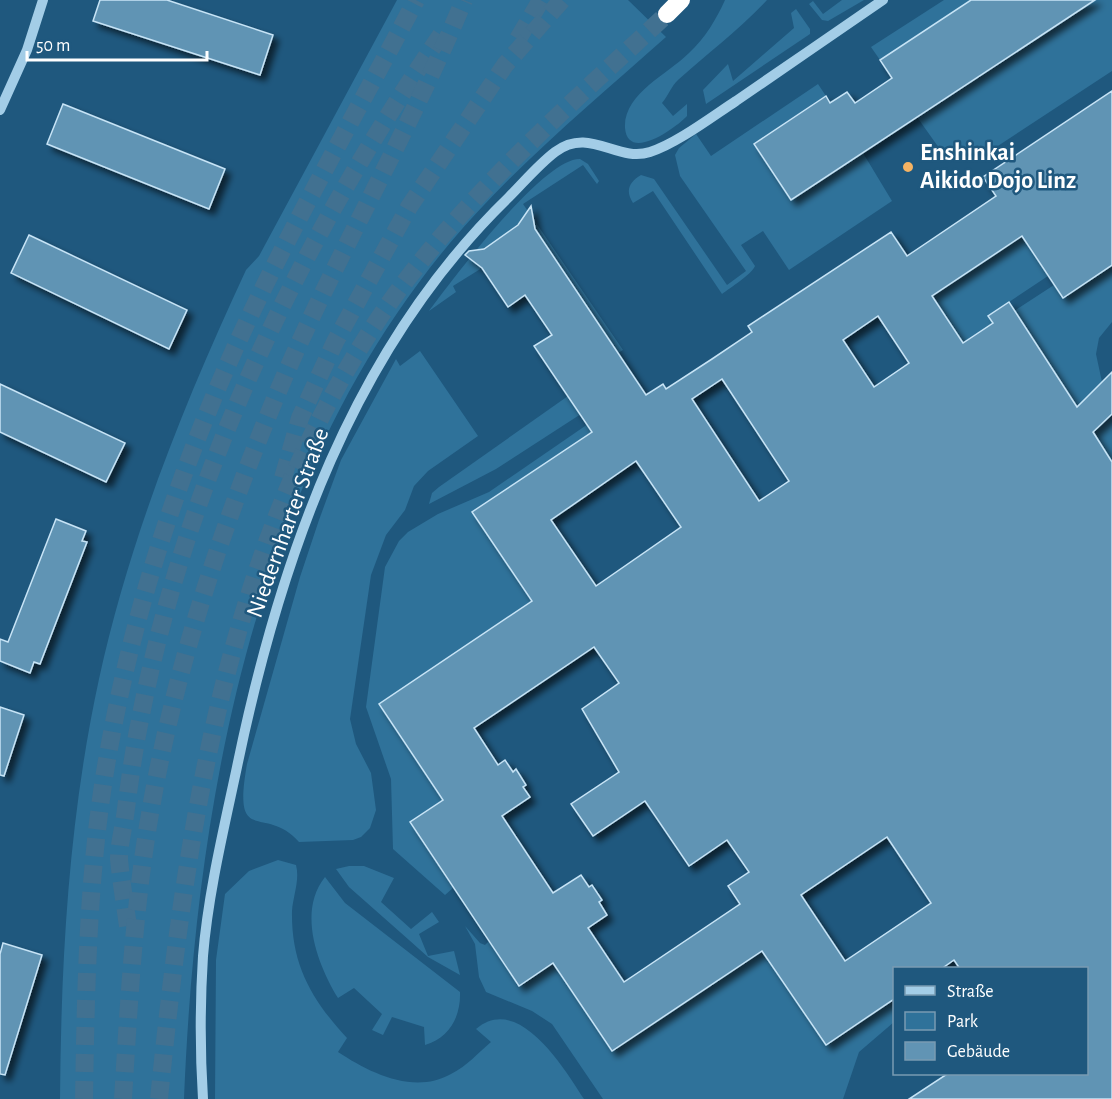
<svg xmlns="http://www.w3.org/2000/svg" width="1112" height="1099" viewBox="0 0 1112 1099" font-family="'Alegreya Sans',sans-serif">
<style>
.green{fill:#2f729a}
.building{fill:#6194b4;stroke:#c7e4f6;stroke-width:1.5;fill-rule:evenodd;filter:url(#shadow)}
.lines{fill:none;stroke-linecap:round;stroke-linejoin:round}
.highway-tunnel{stroke:#417191;stroke-width:18;stroke-dasharray:18 9;stroke-linecap:butt}
.minor{stroke:#a3cde7;stroke-width:10}
.highway{stroke:#fff;stroke-width:18}
.poi-dot{fill:#f5b363;stroke:#1f587e;stroke-width:2}
.labels{text-anchor:middle;dominant-baseline:central;stroke-width:5;stroke-linejoin:round;paint-order:stroke}
.poi-label{font-size:24px;font-weight:bold;fill:#fff;stroke:#1f587e;text-anchor:start}
.street-label{font-size:24px;fill:#fff;stroke:#1f587e}
</style>
<defs>
<filter id="shadow"><feDropShadow dx="5.5" dy="5.5" stdDeviation="3" flood-color="#0009"/></filter>
</defs>
<rect width="100%" height="100%" fill="#1f587e"/>
<g class="green">
<path d="M 397,0 L 628,0 L 666,37 C 592,103 514,167 450,243 C 254,477 196,802 184,1099 L 60,1099 C 61,958 69,817 99,679 C 130,537 185,401 246,270 L 259,256 Z"/>
<path d="M 725,0 L 767,0 C 738,31 709,52 678,80 C 672,85 668,96 662,103 L 673,116 L 687,104 L 687,116 C 677,127 628,163 625,128 C 623,94 668,74 689,53 C 705,38 716,20 725,0 Z"/>
<path d="M 842,0 L 864,0 L 828,21 L 822,20 L 809,4 L 813,1 L 823,14 Z"/>
<path d="M 944,0 L 971,0 L 880,60 L 871,47 Z"/>
<path d="M 1095,0 L 1112,0 L 1112,71 L 975,161 L 968,150 L 949,162 L 917,117 Z"/>
<path d="M 796,9 L 810,29 L 810,34 L 706,104 L 703,90 L 728,64 L 733,81 L 794,28 L 791,13 Z"/>
<path d="M 818,84 L 826,96 L 754,145 L 791,200 L 863,153 L 892,201 L 789,270 L 763,231 L 741,245 L 755,266 C 752,274 730,288 722,294 L 653,191 L 633,203 C 625,191 629,182 641,175 L 654,179 L 727,285 L 746,271 L 680,176 L 675,155 L 679,148 L 696,134 L 711,156 Z"/>
<path d="M 580,159 L 588,164 L 599,181 L 597,184 L 583,165 L 523,204 L 623,350 L 618,353 L 535,229 L 534,222 C 511,227 497,246 477,250 L 474,256 L 475,262 L 482,268 L 453,286 L 456,292 L 429,311 C 452,280 543,158 580,159 Z"/>
<path d="M 1022,236 L 1048,276 L 988,316 L 993,323 L 963,343 L 932,296 Z"/>
<path d="M 1112,265 L 1112,322 L 1099,338 L 1096,354 L 1102,382 L 1077,407 L 1014,311 L 1054,285 L 1064,298 Z"/>
<path d="M 420,351 L 478,436 L 428,471 L 414,486 L 405,510 L 386,535 L 371,575 L 350,719 L 356,744 L 371,773 L 376,810 L 370,828 L 361,837 L 353,840 L 299,842 C 265,803 232,849 247,764 L 300,577 L 319,520 L 341,460 L 396,359 L 400,366 Z"/>
<path d="M 568,396 L 581,414 L 496,469 L 429,504 L 432,493 L 439,487 Z"/>
<path d="M 1111,414 L 1112,415 L 1112,462 L 1093,432 Z"/>
<path d="M 615,417 L 472,512 L 532,601 L 379,704 L 443,800 L 410,823 L 453,888 L 445,895 L 393,849 L 391,779 L 366,707 L 385,567 L 399,541 L 408,532 L 438,514 L 489,492 L 588,424 Z"/>
<path d="M 278,860 L 296,865 C 300,880 293,896 292,911 C 291,965 312,1000 347,1038 L 338,1052 C 370,1073 414,1095 451,1074 C 467,1066 478,1053 491,1042 L 476,1029 C 519,992 565,1070 584,1099 L 215,1099 L 216,960 L 225,894 L 249,871 Z"/>
<path d="M 349,866 L 364,866 L 394,878 L 381,902 L 411,929 L 432,912 L 439,922 L 419,934 L 428,956 L 454,951 L 460,975 L 428,957 L 409,940 L 349,887 L 336,869 Z"/>
<path d="M 325,877 L 345,903 L 460,992 C 461,1017 449,1038 425,1045 L 424,1027 L 392,1017 L 383,1035 L 372,1030 L 382,1014 L 354,988 L 338,998 C 318,965 297,912 325,877 Z"/>
<path d="M 465,926 L 480,943 L 485,945 L 489,941 L 519,986 L 553,963 L 612,1051 L 762,951 L 826,1045 L 894,999 L 894,1022 L 859,1052 L 843,1099 L 603,1099 L 552,1024 L 532,1011 L 486,992 L 479,977 L 475,944 Z"/>
</g>
<g class="building">
<path d="M 100,0 L 167,0 L 273,35 L 260,75 L 93,21 Z"/>
<path d="M 971,0 L 1095,0 L 791,200 L 754,144 L 826,96 L 830,103 L 847,92 L 855,103 L 892,78 L 880,60 Z"/>
<path d="M 1112,91 L 1112,265 L 1063,298 L 1022,236 L 932,296 L 963,343 L 993,323 L 988,316 L 1009,302 L 1077,407 L 1112,372 L 1112,414 L 1093,432 L 1112,462 L 1112,1099 L 909,1099 L 947,1074 L 1086,1074 L 1086,969 L 960,969 L 954,960 L 941,969 L 894,969 L 894,999 L 826,1045 L 762,951 L 612,1051 L 553,963 L 519,986 L 410,822 L 443,800 L 379,704 L 532,601 L 472,512 L 592,432 L 534,346 L 552,335 L 525,295 L 508,307 L 482,268 L 465,255 L 469,251 L 484,249 L 518,225 L 531,206 L 535,229 L 646,395 L 663,384 L 666,389 L 712,359 L 752,332 L 748,326 L 891,232 L 907,256 L 996,196 L 983,177 ZM 878,316 L 909,363 L 874,387 L 843,340 ZM 722,379 L 789,481 L 759,501 L 692,399 ZM 636,461 L 681,527 L 596,586 L 551,520 ZM 594,647 L 619,683 L 582,709 L 619,772 L 571,804 L 593,836 L 645,801 L 689,866 L 727,840 L 749,872 L 728,886 L 740,904 L 624,982 L 588,928 L 607,915 L 599,902 L 602,900 L 592,885 L 589,887 L 581,875 L 553,893 L 502,816 L 530,797 L 523,787 L 526,785 L 516,769 L 513,772 L 505,760 L 498,765 L 474,728 ZM 887,837 L 931,903 L 845,961 L 801,895 Z"/>
<path d="M 63,104 L 225,169 L 209,209 L 47,144 Z"/>
<path d="M 29,235 L 187,310 L 169,349 L 11,273 Z"/>
<path d="M 0,384 L 125,443 L 106,482 L 0,432 Z"/>
<path d="M 56,519 L 86,531 L 82,541 L 87,542 L 40,664 L 34,662 L 30,673 L 0,661 L 0,639 L 8,642 Z"/>
<path d="M 0,707 L 24,715 L 4,776 L 0,775 Z"/>
<path d="M 3,943 L 42,955 L 5,1075 L 0,1074 L 0,954 Z"/>
</g>
<g class="lines">
<g class="highway-tunnel">
<path d="M 518,39 L 541,0"/>
<path d="M 283,478 L 300,418 L 335,342 L 409,207 L 505,65 L 562,0"/>
<path d="M 128,926 C 125,904 121,881 119,859 C 119,845 123,830 125,816 C 129,786 133,755 139,725 C 186,476 299,243 441,35"/>
<path d="M 84,1099 C 86,978 88,857 111,738 C 136,603 179,473 235,348 C 289,229 355,116 416,0"/>
<path d="M 123,1099 C 129,1002 134,904 151,808 C 175,669 220,532 274,401 C 331,264 407,137 464,0"/>
<path d="M 159,1099 C 187,821 229,523 398,291 C 475,187 573,102 667,14"/>
</g>
<g class="minor">
<path d="M 0,110 L 27,50 L 43,0"/>
<path d="M 203,1099 C 200,1052 200,1003 203,956 C 208,894 224,828 237,767 C 280,559 353,348 509,197 C 524,182 538,165 555,152 C 590,126 617,163 650,152 C 676,144 713,116 736,101 C 785,67 834,34 883,0"/>
</g>
<path class="highway" d="M 667,14 L 681,0"/>
</g>
<circle class="poi-dot" cx="908" cy="167" r="6"/>
<g class="labels">
<g class="poi-label">
<text x="920" y="153">Enshinkai<tspan x="920" dy="28">Aikido Dojo Linz</tspan></text>
</g>
<g class="street-label">
<text transform="translate(288 523) rotate(-70)">Niedernharter Straße</text>
</g>
</g>
<rect x="893" y="967" width="195" height="108" fill="#1f587e" stroke="#799bb2" stroke-width="1.5"/>
<rect x="905" y="986" width="30" height="9" fill="#a3cde7" stroke="#799bb2" stroke-width="1.5"/>
<text x="947" y="997" font-size="18" fill="#ffffff">Straße</text>
<rect x="905" y="1012" width="30" height="18" fill="#2f729a" stroke="#799bb2" stroke-width="1.5"/>
<text x="947" y="1027" font-size="18" fill="#ffffff">Park</text>
<rect x="905" y="1042" width="30" height="18" fill="#6194b4" stroke="#799bb2" stroke-width="1.5"/>
<text x="947" y="1057" font-size="18" fill="#ffffff">Gebäude</text>
<path d="M27 51v9h180v-9" fill="none" stroke="#ffffff" stroke-width="3"/>
<text x="36" y="51" font-size="18" fill="#ffffff" stroke="#1f587e" stroke-width="4.5" paint-order="stroke">50 m</text>
</svg>
